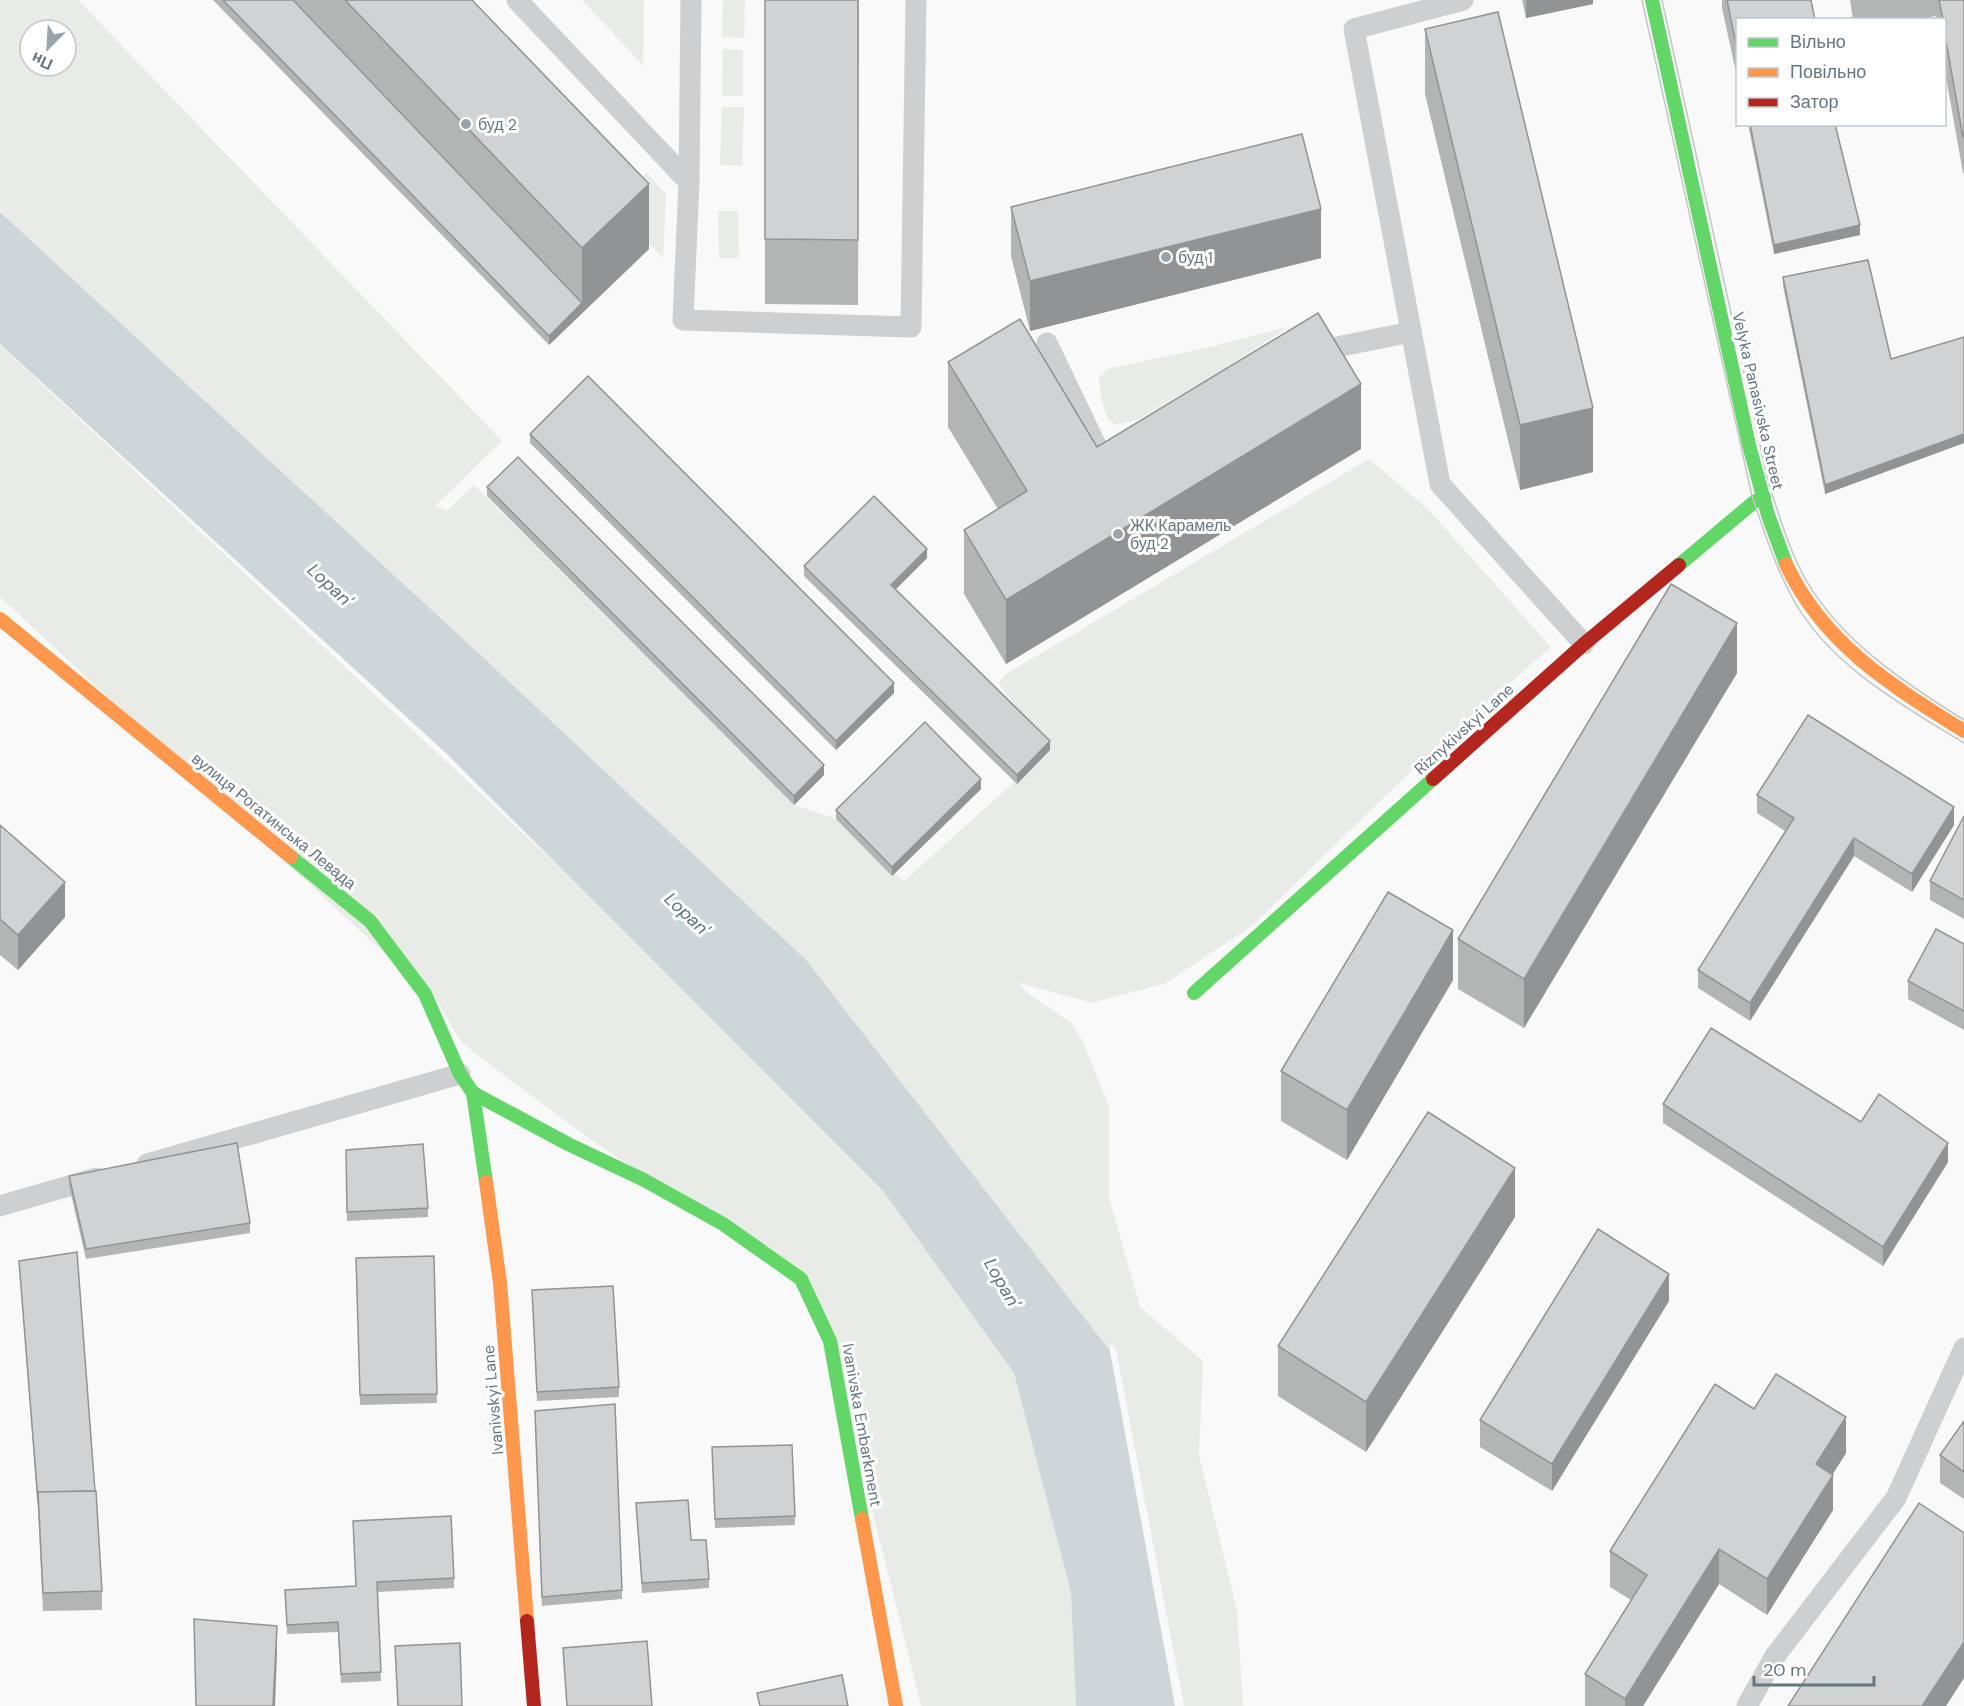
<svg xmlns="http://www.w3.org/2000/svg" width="1964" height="1706" viewBox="0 0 1964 1706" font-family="'DM Sans',sans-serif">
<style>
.green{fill:#e8ebe6;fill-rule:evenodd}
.water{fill:#ced6d9}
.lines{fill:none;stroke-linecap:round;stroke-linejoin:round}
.lane{stroke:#cecfd0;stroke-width:21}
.fast{stroke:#63d668;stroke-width:14}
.slow{stroke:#ff974d;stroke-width:14}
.jam{stroke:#b3261e;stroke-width:14}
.tram{stroke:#c3c5c6;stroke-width:1.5}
.wall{fill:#b3b5b5}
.shaded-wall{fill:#929394}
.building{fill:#d0d2d3;stroke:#929394;stroke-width:1.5}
.poi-dot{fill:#99a4ac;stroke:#fff;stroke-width:2}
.labels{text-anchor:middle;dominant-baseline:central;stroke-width:6;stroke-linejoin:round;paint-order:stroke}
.poi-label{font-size:16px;fill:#657683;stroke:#fff;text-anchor:start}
.street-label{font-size:16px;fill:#657683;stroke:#fff}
.water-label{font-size:18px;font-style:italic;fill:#60757c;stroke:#fff}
</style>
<rect width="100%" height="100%" fill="#f9f9f9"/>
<g class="green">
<path d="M 0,0 L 78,0 L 502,441 L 436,505 L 447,511 L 474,485 L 794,805 L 836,819 L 904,881 L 1050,750 L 998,683 L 1008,673 L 1369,459 L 1428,509 L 1551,647 L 1416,766 L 1253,925 L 1166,983 L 1092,1003 L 1019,983 L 1026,992 L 1071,1023 L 1081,1038 L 1109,1106 L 1109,1198 L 1140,1307 L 1203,1361 L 1199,1455 L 1237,1611 L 1243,1706 L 1184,1706 L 1116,1349 L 1111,1342 L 1110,1351 L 267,458 L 0,212 ZM 30,30 L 66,30 L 66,66 L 30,66 Z"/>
<path d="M 582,0 L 644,0 L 643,65 Z"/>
<path d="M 723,0 L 745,0 L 744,38 L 722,37 Z"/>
<path d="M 723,49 L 743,50 L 743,96 L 722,96 Z"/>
<path d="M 722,107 L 744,107 L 742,166 L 720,165 Z"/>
<path d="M 647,173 L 666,194 L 663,258 L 613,204 Z"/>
<path d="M 718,211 L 738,211 L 739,258 L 719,258 Z"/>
<path d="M 1290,326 L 1219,372 L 1139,419 L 1116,425 L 1108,420 L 1101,398 L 1099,378 L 1107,369 L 1211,347 Z"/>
<path d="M 0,345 L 555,863 L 884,1192 L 1014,1373 L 1071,1593 L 1076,1706 L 921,1706 L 830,1341 L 801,1279 L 590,1139 L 513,1082 L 461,1042 L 439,1004 L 0,597 Z"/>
</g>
<path class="water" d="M 0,212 L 488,662 L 806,960 L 1110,1351 L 1175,1706 L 1076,1706 L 1071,1593 L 1014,1373 L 884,1192 L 448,755 L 0,344 Z"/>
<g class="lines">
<g class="lane">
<path d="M 517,0 L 689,182"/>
<path d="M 691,0 L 689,182 L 683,320 L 911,327 L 916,0"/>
<path d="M 1463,0 L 1354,29 L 1440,484 L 1584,644"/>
<path d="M 1047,343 L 1102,458"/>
<path d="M 1312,352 L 1411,332"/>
<path d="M 147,1164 L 460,1074"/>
<path d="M 0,1206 L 96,1178"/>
<path d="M 1747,1706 L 1775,1656 L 1896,1498 L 1964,1348"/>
</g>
<g class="fast">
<path d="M 1652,0 L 1749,445 L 1768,515 L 1786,564"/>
<path d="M 1679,565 L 1754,502 L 1764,497"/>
<path d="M 291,857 L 370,921 L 425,994 L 460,1074 L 473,1093 L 486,1182"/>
<path d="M 1194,993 L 1433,779"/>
<path d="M 473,1093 L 568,1144 L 644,1180 L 723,1224 L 801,1279 L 830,1341 L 862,1519"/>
</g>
<g class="slow">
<path d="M 1786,564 C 1823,644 1892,686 1964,731"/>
<path d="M 0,619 L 291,857"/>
<path d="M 486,1182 L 500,1283 L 527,1621"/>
<path d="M 862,1519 L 896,1706"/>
</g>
<g class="jam">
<path d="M 1433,779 L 1584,644 L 1679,565"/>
<path d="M 527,1621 L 534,1706"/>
</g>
<g class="tram">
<path d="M 1642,0 L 1752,496 C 1764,531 1775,566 1793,599 C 1829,665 1902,705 1964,743"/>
<path d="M 1662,0 L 1768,481 C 1779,515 1789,550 1806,580 C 1842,642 1905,683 1964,720"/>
</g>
</g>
<g class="wall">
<path d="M 213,0 L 472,0 L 649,249 L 549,345 Z"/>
<path d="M 765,0 L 859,0 L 858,305 L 765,304 Z"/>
<path d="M 1522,0 L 1593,0 L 1593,4 L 1526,18 Z"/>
<path d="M 1722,0 L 1811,0 L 1737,20 L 1737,77 L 1722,8 Z"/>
<path d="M 1850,0 L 1964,0 L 1964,173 L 1963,173 L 1944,66 L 1944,20 L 1937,20 L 1936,16 L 1914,20 L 1853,20 Z"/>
<path d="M 1425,29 L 1593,472 L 1520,490 L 1425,94 Z"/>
<path d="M 1748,124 L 1835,124 L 1860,235 L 1774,254 Z"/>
<path d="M 1011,207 L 1321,258 L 1030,331 L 1011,256 Z"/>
<path d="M 1783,277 L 1891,359 L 1964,337 L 1964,443 L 1825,494 L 1783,286 Z"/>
<path d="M 948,362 L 1097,447 L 1361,449 L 1006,664 L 964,594 L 964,530 L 998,509 L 948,427 Z"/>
<path d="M 530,434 L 894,693 L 836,750 L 530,443 Z"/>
<path d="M 487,487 L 824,775 L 794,805 L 487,496 Z"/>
<path d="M 927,558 L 896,589 L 1050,750 L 1017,784 L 804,576 L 804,566 Z"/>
<path d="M 1737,673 L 1524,1028 L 1458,989 L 1458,939 Z"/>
<path d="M 981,789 L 892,876 L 836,819 L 836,810 Z"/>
<path d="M 1757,795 L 1954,825 L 1912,892 L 1854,856 L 1750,1021 L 1698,988 L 1698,970 L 1785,831 L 1757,813 Z"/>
<path d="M 1964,816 L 1964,919 L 1930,900 L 1930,881 Z"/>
<path d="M 0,825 L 65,917 L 18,970 L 0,955 Z"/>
<path d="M 1964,944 L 1964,1030 L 1908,999 L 1908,981 Z"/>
<path d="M 1453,980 L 1347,1160 L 1281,1121 L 1281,1071 Z"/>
<path d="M 1663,1104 L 1861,1122 L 1948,1162 L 1883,1266 L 1663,1123 Z"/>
<path d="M 346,1150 L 428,1208 L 428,1217 L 347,1221 Z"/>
<path d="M 69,1176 L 250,1223 L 250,1233 L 86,1259 L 69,1186 Z"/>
<path d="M 1515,1217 L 1366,1452 L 1278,1396 L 1278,1346 Z"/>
<path d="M 434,1256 L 437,1403 L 360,1405 L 356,1258 Z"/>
<path d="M 19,1261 L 102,1591 L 102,1610 L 43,1611 L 38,1511 Z"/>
<path d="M 532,1290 L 619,1387 L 619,1397 L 537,1401 Z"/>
<path d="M 1669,1301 L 1552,1491 L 1480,1447 L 1480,1420 Z"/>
<path d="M 1754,1409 L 1846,1453 L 1833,1474 L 1833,1510 L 1767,1615 L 1719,1584 L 1643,1706 L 1585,1706 L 1585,1674 L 1631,1600 L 1610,1587 L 1610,1551 Z"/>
<path d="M 535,1420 L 622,1590 L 622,1599 L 542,1606 Z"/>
<path d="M 1964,1421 L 1964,1499 L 1940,1483 L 1940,1455 Z"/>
<path d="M 712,1457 L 795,1516 L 795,1525 L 715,1528 Z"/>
<path d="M 636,1503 L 691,1540 L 709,1579 L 709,1588 L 642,1593 Z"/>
<path d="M 353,1521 L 454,1578 L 454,1588 L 377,1592 L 381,1681 L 341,1683 L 338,1632 L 287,1634 L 285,1590 L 356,1586 Z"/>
</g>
<g class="shaded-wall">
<path d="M 1526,0 L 1593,0 L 1593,4 L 1526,18 Z"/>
<path d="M 649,184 L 649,249 L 549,345 L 549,336 L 582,303 L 582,248 Z"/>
<path d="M 1321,209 L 1321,258 L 1030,331 L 1030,281 Z"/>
<path d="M 1860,225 L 1860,235 L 1774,254 L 1774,245 Z"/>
<path d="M 1361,384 L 1361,449 L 1006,664 L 1006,600 Z"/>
<path d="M 1593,408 L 1593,472 L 1520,490 L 1520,425 Z"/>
<path d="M 1964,434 L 1964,443 L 1825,494 L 1825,485 Z"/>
<path d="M 927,549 L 927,558 L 891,594 L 891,585 Z"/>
<path d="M 1737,623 L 1737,673 L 1524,1028 L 1524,979 Z"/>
<path d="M 894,683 L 894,693 L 836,750 L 836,741 Z"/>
<path d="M 1050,741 L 1050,750 L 1017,784 L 1017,775 Z"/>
<path d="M 824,765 L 824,775 L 794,805 L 794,796 Z"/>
<path d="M 981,779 L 981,789 L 892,876 L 892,867 Z"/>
<path d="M 1954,807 L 1954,825 L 1912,892 L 1912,874 Z"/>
<path d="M 1854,838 L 1854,856 L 1750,1021 L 1750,1003 Z"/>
<path d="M 65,882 L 65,917 L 18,970 L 18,935 Z"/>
<path d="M 1453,930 L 1453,980 L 1347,1160 L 1347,1110 Z"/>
<path d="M 1948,1143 L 1948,1162 L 1883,1266 L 1883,1247 Z"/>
<path d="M 1515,1168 L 1515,1217 L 1366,1452 L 1366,1402 Z"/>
<path d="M 1669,1274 L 1669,1301 L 1552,1491 L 1552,1464 Z"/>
<path d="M 1846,1417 L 1846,1453 L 1816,1500 L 1816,1464 Z"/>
<path d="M 1833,1475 L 1833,1510 L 1767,1615 L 1767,1579 Z"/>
<path d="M 1719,1549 L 1719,1584 L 1643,1706 L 1625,1706 L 1625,1699 Z"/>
<path d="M 277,1626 L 277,1653 L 275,1706 L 273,1706 Z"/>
<path d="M 1964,1642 L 1964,1678 L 1946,1706 L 1922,1706 Z"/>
</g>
<g class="building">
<path d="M 223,0 L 293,0 L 582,303 L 549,336 Z"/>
<path d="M 345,0 L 472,0 L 649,184 L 582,248 Z"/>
<path d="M 765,0 L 858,0 L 858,240 L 765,239 Z"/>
<path d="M 1727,0 L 1811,0 L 1815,20 L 1737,20 L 1737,49 Z"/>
<path d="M 1939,0 L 1964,0 L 1964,137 L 1963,137 L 1944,30 L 1944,20 L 1943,20 Z"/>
<path d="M 1498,12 L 1593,408 L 1520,425 L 1425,29 Z"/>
<path d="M 1750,124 L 1835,124 L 1860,225 L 1774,245 Z"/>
<path d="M 1302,134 L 1321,209 L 1030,281 L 1011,207 Z"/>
<path d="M 1868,260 L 1891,359 L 1964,337 L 1964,434 L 1825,485 L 1783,277 Z"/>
<path d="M 1318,313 L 1361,384 L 1006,600 L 964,530 L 1027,491 L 948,362 L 1020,319 L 1097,447 Z"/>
<path d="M 588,376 L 894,683 L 836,741 L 530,434 Z"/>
<path d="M 518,457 L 824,765 L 794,796 L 487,487 Z"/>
<path d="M 874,496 L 927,549 L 891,585 L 1050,741 L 1017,775 L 804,566 Z"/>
<path d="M 1671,584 L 1737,623 L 1524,979 L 1458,939 Z"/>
<path d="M 1808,715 L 1954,807 L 1912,874 L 1854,838 L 1750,1003 L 1698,970 L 1794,818 L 1757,795 Z"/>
<path d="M 925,722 L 981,779 L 892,867 L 836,810 Z"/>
<path d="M 1964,816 L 1964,900 L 1930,881 Z"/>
<path d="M 0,825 L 65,882 L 18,935 L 0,919 Z"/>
<path d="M 1388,892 L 1453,930 L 1347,1110 L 1281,1071 Z"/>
<path d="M 1936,929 L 1964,944 L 1964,1011 L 1908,981 Z"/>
<path d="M 1711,1028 L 1861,1122 L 1879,1094 L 1948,1143 L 1883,1247 L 1663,1104 Z"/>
<path d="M 1428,1112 L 1515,1168 L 1366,1402 L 1278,1346 Z"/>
<path d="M 237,1143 L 250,1223 L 86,1249 L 69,1176 Z"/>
<path d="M 423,1144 L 428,1208 L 347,1212 L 346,1150 Z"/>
<path d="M 1598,1229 L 1669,1274 L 1552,1464 L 1480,1420 Z"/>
<path d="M 77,1252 L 95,1491 L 38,1492 L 38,1501 L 19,1261 Z"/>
<path d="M 434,1256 L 437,1394 L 360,1395 L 356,1258 Z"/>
<path d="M 613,1286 L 619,1387 L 537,1392 L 532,1290 Z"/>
<path d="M 1776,1374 L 1846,1417 L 1816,1464 L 1833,1475 L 1767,1579 L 1719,1549 L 1625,1699 L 1585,1674 L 1647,1575 L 1610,1551 L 1715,1384 L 1754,1409 Z"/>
<path d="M 615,1404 L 622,1590 L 542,1597 L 535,1411 Z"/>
<path d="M 1964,1421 L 1964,1472 L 1940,1455 Z"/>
<path d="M 792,1445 L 795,1516 L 715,1519 L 712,1447 Z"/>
<path d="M 96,1491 L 102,1591 L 43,1593 L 38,1492 Z"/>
<path d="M 688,1500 L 691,1540 L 706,1540 L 709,1579 L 642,1583 L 636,1503 Z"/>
<path d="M 1919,1503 L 1964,1533 L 1964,1642 L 1922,1706 L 1788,1706 Z"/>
<path d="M 451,1516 L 454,1578 L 377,1582 L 381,1672 L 341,1674 L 338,1622 L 287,1625 L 285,1590 L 356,1586 L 353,1521 Z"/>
<path d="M 194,1619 L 277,1626 L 273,1706 L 196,1706 Z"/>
<path d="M 647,1641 L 652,1706 L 567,1706 L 563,1648 Z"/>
<path d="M 460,1643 L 462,1706 L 398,1706 L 395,1646 Z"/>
<path d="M 842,1675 L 848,1706 L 760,1706 L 757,1693 Z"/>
</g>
<g class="poi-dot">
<circle cx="466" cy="124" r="6"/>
<circle cx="1166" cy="257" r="6"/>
<circle cx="1118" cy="534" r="6"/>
</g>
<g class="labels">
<g class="poi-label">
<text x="478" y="124">буд 2</text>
<text x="1178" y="257">буд 1</text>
<text x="1130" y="525">ЖК Карамель<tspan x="1130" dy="18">буд 2</tspan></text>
</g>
<g class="street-label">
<text transform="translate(1758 401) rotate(77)">Velyka Panasivska Street</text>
<text transform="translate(1464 729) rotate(-42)">Riznykivskyi Lane</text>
<text transform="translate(274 821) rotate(39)">вулиця Рогатинська Левада</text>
<text transform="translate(493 1400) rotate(-95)">Ivanivskyi Lane</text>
<text transform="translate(862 1425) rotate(80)">Ivanivska Embarkment</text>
</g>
<g class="water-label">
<text transform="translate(330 585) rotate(43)">Lopan'</text>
<text transform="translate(687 914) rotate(43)">Lopan'</text>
<text transform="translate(1002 1283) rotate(60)">Lopan'</text>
</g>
</g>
<rect x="1736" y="18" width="210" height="108" fill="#ffffff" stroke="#c1c8cd" stroke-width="1.5"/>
<rect x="1748" y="38" width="30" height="9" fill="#63d668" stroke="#c1c8cd" stroke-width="1.5"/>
<text x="1790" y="48" font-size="18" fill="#657683">Вільно</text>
<rect x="1748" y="68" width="30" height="9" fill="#ff974d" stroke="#c1c8cd" stroke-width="1.5"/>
<text x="1790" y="78" font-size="18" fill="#657683">Повільно</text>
<rect x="1748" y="98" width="30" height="9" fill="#b3261e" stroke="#c1c8cd" stroke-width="1.5"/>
<text x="1790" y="108" font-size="18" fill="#657683">Затор</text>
<g transform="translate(48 48) rotate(204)"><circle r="28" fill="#ffffff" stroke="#c1c8cd" stroke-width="1.5"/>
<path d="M0-4.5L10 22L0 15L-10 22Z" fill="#99a4ac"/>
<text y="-9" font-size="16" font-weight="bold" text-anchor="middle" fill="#657683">Пн</text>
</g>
<path d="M1754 1676v9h120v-9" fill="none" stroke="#657683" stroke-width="3"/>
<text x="1763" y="1676" font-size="18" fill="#657683" stroke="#ffffff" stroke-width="4.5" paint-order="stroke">20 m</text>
</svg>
